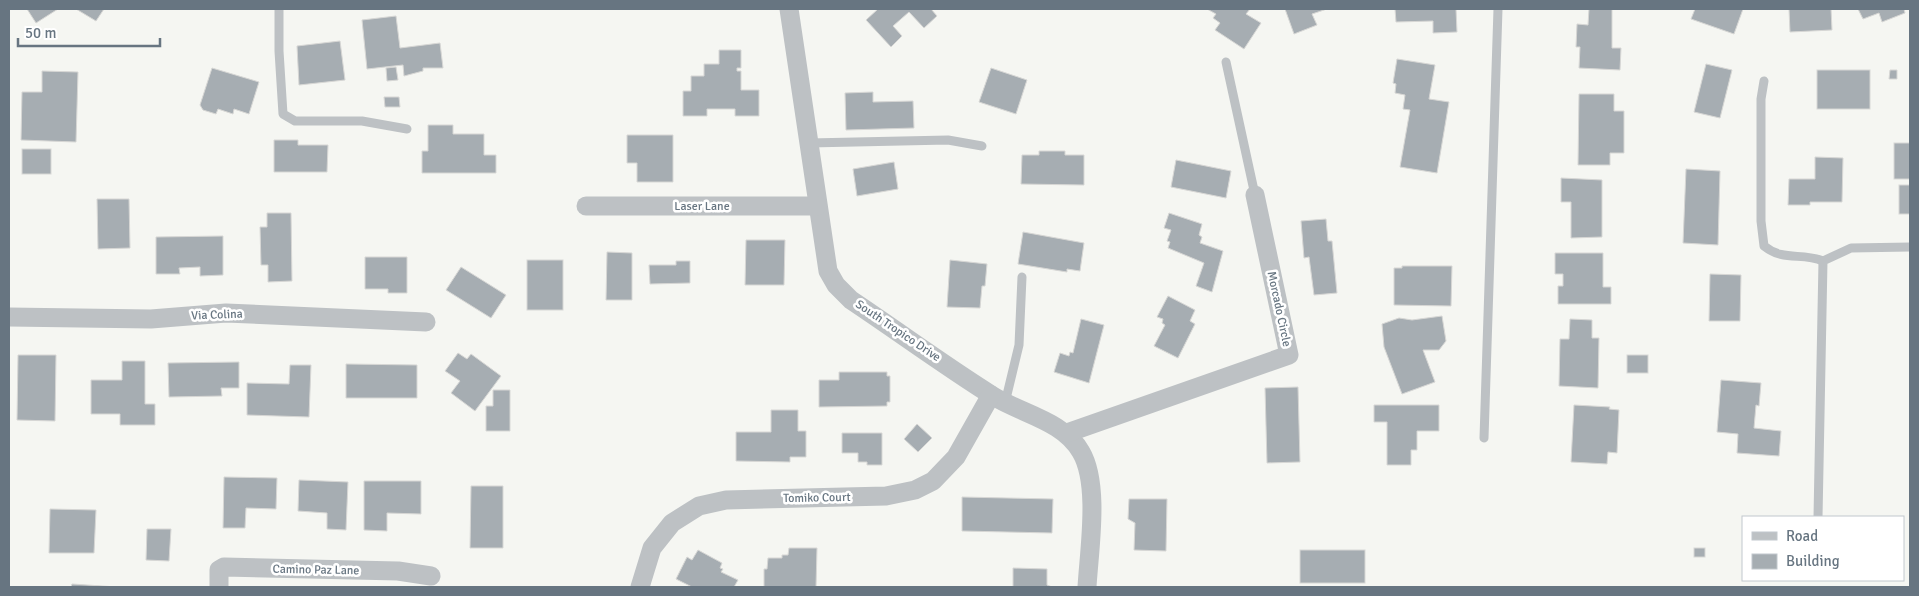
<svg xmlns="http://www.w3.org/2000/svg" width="1919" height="596" viewBox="0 0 1919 596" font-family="Signika,sans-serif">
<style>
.building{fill:#a6adb2;stroke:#d7d7d5}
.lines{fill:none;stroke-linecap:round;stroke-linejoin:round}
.lane{stroke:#bdc1c4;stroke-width:9}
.street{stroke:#bdc1c4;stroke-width:19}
.labels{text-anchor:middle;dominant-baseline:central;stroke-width:5;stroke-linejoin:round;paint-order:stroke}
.street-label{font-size:12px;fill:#677581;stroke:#fff}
</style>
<rect width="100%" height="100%" fill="#f5f6f2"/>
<g class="building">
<path d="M 27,9 L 75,9 L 58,9 L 36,23 Z"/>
<path d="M 76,9 L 104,9 L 96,21 Z"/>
<path d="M 878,9 L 931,9 L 937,16 L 924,28 L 909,12 L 893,26 L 902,36 L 891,47 L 866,20 Z"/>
<path d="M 1207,9 L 1250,9 L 1246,14 L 1261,23 L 1244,49 L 1215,30 L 1220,23 L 1213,18 L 1216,14 Z"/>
<path d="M 1285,9 L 1327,9 L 1312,14 L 1317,25 L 1294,34 Z"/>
<path d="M 1395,9 L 1456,9 L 1457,32 L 1433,33 L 1433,21 L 1396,22 Z"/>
<path d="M 1589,9 L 1612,9 L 1612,48 L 1621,48 L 1620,70 L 1579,68 L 1580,47 L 1576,47 L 1577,24 L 1588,25 Z"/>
<path d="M 1695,9 L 1743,9 L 1734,34 L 1691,19 Z"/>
<path d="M 1789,9 L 1831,9 L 1832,30 L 1790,32 Z"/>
<path d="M 1858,9 L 1904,9 L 1905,13 L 1882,22 L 1879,13 L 1863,19 Z"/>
<path d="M 396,16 L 400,48 L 440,43 L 443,68 L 423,68 L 423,71 L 404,76 L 403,65 L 367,69 L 362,20 Z"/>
<path d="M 340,41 L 345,80 L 299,85 L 297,46 Z"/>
<path d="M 719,50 L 741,50 L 741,68 L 737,68 L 737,71 L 741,71 L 741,90 L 759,90 L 759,116 L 735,116 L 735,109 L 707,109 L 707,116 L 683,116 L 683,91 L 691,91 L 691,76 L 704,76 L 704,64 L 719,64 Z"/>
<path d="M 1397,59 L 1435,65 L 1429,99 L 1449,102 L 1437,173 L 1400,167 L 1410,110 L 1403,109 L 1405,95 L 1395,93 L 1396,84 L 1393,83 Z"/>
<path d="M 1706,64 L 1732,70 L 1720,118 L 1694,112 Z"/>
<path d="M 396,67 L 398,80 L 387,81 L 386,68 Z"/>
<path d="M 212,68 L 259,82 L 249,114 L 234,109 L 233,114 L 218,109 L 216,114 L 203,110 L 200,105 Z"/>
<path d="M 991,68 L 1027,80 L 1016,114 L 979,102 Z"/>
<rect x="1817" y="70" width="53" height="39"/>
<path d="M 1890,70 L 1897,70 L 1897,79 L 1889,79 Z"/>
<path d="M 42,71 L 78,72 L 76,142 L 21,140 L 22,92 L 42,92 Z"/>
<path d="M 873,92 L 873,102 L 913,101 L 914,128 L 846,130 L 845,93 Z"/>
<path d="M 1579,94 L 1614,94 L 1614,111 L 1624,111 L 1624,153 L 1610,153 L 1610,165 L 1578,165 Z"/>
<path d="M 384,97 L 399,97 L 400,107 L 385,107 Z"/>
<path d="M 428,125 L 453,125 L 453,134 L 484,134 L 484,155 L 496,155 L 496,173 L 422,173 L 422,151 L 428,151 Z"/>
<path d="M 627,135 L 673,135 L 673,182 L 637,182 L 637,163 L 627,163 Z"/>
<path d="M 274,140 L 298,140 L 298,145 L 328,145 L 327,172 L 274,172 Z"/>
<rect x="1894" y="143" width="16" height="36"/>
<rect x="22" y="149" width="29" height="25"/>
<path d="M 1039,151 L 1065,151 L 1065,155 L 1084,155 L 1084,185 L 1021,184 L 1022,155 L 1039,155 Z"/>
<path d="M 1815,157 L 1843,158 L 1842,202 L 1810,202 L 1810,205 L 1788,205 L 1789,179 L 1815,179 Z"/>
<path d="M 1176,160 L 1231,171 L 1226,198 L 1171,187 Z"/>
<path d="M 894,162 L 898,189 L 857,196 L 853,169 Z"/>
<path d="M 1686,169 L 1720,171 L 1718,245 L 1683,243 Z"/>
<path d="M 1561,178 L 1602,180 L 1602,237 L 1571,238 L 1571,202 L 1561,202 Z"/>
<rect x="1899" y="185" width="11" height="29"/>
<path d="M 97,199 L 129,199 L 130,248 L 98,249 Z"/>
<path d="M 267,213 L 291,213 L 292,281 L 268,282 L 268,265 L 261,265 L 260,227 L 267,227 Z"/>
<path d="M 1169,213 L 1202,224 L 1199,235 L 1202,237 L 1200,243 L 1223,251 L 1212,292 L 1196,286 L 1204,263 L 1168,248 L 1170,242 L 1167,241 L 1171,230 L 1164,228 Z"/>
<path d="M 1326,219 L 1328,241 L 1332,241 L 1337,293 L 1314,295 L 1309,257 L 1304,258 L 1301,221 Z"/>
<path d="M 1023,232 L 1084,243 L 1080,271 L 1067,269 L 1067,272 L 1018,264 Z"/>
<path d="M 223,236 L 223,275 L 200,276 L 200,267 L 179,268 L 180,274 L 156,274 L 156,237 Z"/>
<path d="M 746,240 L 785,240 L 784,285 L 745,285 Z"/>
<path d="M 607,252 L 632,253 L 632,300 L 606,300 Z"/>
<path d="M 1555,253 L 1603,253 L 1603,287 L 1611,287 L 1611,304 L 1558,304 L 1558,286 L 1563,286 L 1563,274 L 1555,274 Z"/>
<path d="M 365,257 L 407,257 L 407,293 L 388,293 L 388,289 L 365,289 Z"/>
<rect x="527" y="260" width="36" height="50"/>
<path d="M 950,260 L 987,264 L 985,286 L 982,286 L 980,308 L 947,307 Z"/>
<path d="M 676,261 L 690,261 L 690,283 L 650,284 L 649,265 L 676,265 Z"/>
<path d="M 1402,266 L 1452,266 L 1451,306 L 1394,305 L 1394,268 L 1402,268 Z"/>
<path d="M 461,267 L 506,295 L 491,318 L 446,290 Z"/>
<path d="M 1710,274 L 1741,275 L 1740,321 L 1709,321 Z"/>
<path d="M 1168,296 L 1195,310 L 1190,321 L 1195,324 L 1178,358 L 1154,346 L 1165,325 L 1162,323 L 1163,319 L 1157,317 Z"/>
<path d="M 1442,316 L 1446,341 L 1439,350 L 1423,350 L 1435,382 L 1402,394 L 1384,347 L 1382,324 L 1399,318 L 1412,320 Z"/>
<path d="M 1081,319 L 1104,325 L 1089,383 L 1054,372 L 1060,353 L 1069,356 L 1070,352 L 1073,353 Z"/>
<path d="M 1570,319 L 1592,320 L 1592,338 L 1599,338 L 1598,388 L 1559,386 L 1560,339 L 1569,339 Z"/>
<path d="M 458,353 L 467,359 L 471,354 L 501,376 L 475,411 L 451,393 L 460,381 L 445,371 Z"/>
<path d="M 18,355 L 56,355 L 55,421 L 17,420 Z"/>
<rect x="1627" y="355" width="21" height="18"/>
<path d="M 122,361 L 145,361 L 145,404 L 155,404 L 155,425 L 120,425 L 120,414 L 91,414 L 91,380 L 122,380 Z"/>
<path d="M 239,362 L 239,388 L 221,388 L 222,396 L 169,397 L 168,363 Z"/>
<path d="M 346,364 L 417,365 L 417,398 L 346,398 Z"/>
<path d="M 290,365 L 311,365 L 309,417 L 247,415 L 247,383 L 289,384 Z"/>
<path d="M 839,372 L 887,372 L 887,376 L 890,376 L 890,402 L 887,402 L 887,406 L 819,407 L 819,380 L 839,380 Z"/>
<path d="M 1721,380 L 1761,383 L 1759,406 L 1756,405 L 1754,428 L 1781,431 L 1779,456 L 1737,453 L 1738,434 L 1717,432 Z"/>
<path d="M 1298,387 L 1300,462 L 1267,463 L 1265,388 Z"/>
<path d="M 493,390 L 510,390 L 510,431 L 486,431 L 486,406 L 493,406 Z"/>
<path d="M 1374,405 L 1439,405 L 1439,431 L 1417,431 L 1417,450 L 1411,450 L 1411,465 L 1387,465 L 1387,422 L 1374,422 Z"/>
<path d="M 1574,405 L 1610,407 L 1609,409 L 1619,410 L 1617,453 L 1608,452 L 1607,464 L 1571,462 Z"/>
<path d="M 771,410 L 798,410 L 798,431 L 806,431 L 806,457 L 790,457 L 790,462 L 736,461 L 736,432 L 771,432 Z"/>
<path d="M 917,424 L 932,438 L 918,452 L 904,439 Z"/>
<path d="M 842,433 L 882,433 L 882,465 L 867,465 L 867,462 L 858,462 L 858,453 L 842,453 Z"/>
<path d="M 224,477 L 277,478 L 276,509 L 246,508 L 245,528 L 223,528 Z"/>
<path d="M 299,480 L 348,482 L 346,530 L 327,529 L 327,513 L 298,511 Z"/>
<path d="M 364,481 L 421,481 L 421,514 L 387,513 L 387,531 L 364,530 Z"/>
<path d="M 471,486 L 503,486 L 503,548 L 470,548 Z"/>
<path d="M 962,497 L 1053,499 L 1052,533 L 962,531 Z"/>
<path d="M 1129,499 L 1167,499 L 1166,551 L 1134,550 L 1135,523 L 1128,519 Z"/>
<path d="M 50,509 L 96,510 L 94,553 L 49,553 Z"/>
<path d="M 147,529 L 171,529 L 169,561 L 146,560 Z"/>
<path d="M 789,548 L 817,548 L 816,587 L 764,587 L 764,569 L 767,569 L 768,558 L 782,558 L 782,555 L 788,555 Z"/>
<rect x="1694" y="548" width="11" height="9"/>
<path d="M 698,550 L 722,563 L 720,568 L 723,569 L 721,572 L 738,580 L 734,587 L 692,587 L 676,579 L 687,557 L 692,560 Z"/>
<rect x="1300" y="550" width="65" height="33"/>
<path d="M 1013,568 L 1047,569 L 1047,585 L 1052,587 L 1013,587 Z"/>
<path d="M 72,584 L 117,587 L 71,587 Z"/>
</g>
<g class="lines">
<g class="lane">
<path d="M 279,9 L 279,51 L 283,114 L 295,121 L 362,121 L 407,129"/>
<path d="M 1226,62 L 1255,195"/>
<path d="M 1764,81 L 1761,99 L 1761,221 L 1764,246 C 1784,262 1801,252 1823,261"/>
<path d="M 809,143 L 948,140 L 982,146"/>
<path d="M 1005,403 L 1019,345 L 1022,277"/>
<path d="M 1484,438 L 1498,9"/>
<path d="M 1818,517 L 1823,261 L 1851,248 L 1910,247"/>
</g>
<g class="street">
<path d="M 789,9 L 828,271 L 836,285 L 851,300 C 899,332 945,366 993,396 C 1022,414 1064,421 1081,452 C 1100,484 1089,551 1087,587"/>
<path d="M 586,206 L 817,206"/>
<path d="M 9,317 L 151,319 L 226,313 L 426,322"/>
<path d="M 1067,433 L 1289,355 L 1255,195"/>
<path d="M 219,587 L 219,570 L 224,567 L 398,571 L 431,576"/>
<path d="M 640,587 L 652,548 L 672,523 L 699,506 L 726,500 L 886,496 L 915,490 L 933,481 L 956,457 L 991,395"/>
</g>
</g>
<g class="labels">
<g class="street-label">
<text x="702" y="206">Laser Lane</text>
<text transform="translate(1279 309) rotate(78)">Morcado Circle</text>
<text transform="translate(217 315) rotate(-2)">Via Colina</text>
<text transform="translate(898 331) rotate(34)">South Tropico Drive</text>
<text transform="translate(817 498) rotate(-1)">Tomiko Court</text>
<text transform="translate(316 570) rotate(1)">Camino Paz Lane</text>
</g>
</g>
<rect width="1919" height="596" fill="none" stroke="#677581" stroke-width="20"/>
<rect x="1742" y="516" width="162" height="65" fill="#ffffff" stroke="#c2c8cd"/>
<rect x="1752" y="532" width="25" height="8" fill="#bdc1c4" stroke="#c2c8cd"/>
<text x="1786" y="541" font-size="15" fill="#677581">Road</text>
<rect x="1752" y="554" width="25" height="15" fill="#a6adb2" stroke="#c2c8cd"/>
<text x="1786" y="566" font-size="15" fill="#677581">Building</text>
<path d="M18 38v8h142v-8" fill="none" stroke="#677581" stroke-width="2.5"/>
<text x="25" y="38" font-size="15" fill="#677581" stroke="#ffffff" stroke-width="4" paint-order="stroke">50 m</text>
</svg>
